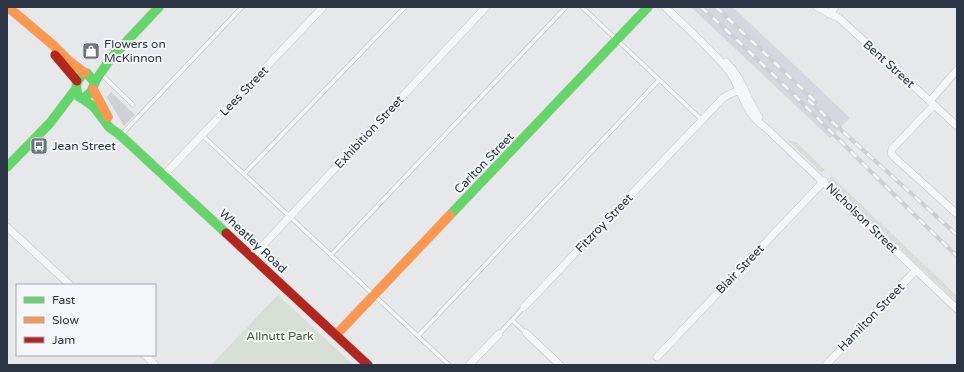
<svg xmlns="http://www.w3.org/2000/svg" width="964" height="372" viewBox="0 0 964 372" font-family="'Varela Round',sans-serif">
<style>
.built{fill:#d4d7dd}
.green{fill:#d6ded6}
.building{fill:#ced0d3}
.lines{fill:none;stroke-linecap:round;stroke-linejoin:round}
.lane-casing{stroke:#c4c6c8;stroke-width:5}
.street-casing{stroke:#c4c6c8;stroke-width:8}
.fast-casing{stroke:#c4c6c8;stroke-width:10}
.slow-casing{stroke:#c4c6c8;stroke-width:10}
.jam-casing{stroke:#c4c6c8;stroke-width:10}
.lane{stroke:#f5f6f7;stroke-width:3.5}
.street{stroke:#f5f6f7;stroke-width:7}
.fast{stroke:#63d668;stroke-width:9}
.slow{stroke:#ff974d;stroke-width:9}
.jam{stroke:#b3261e;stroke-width:9}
.rail-casing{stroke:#cecfd2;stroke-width:4}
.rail{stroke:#f4f6f9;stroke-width:2.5;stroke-dasharray:8;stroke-linecap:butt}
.labels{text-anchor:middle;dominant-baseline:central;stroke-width:4;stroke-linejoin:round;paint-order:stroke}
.poi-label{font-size:12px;fill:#2b3445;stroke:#f4f6f9;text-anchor:start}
.street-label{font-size:12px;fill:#2b3445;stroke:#f4f6f9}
.park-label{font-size:12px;fill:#3f6138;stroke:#f4f6f9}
</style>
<rect width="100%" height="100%" fill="#e6e8ea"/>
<path class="built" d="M 691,7 L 733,7 L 850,118 L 830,138 Z"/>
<g class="green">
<path d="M 787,140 L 796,142 L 825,170 L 821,172 Z"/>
<path d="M 831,176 L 957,296 L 957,302 L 829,181 Z"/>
<path d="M 278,295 L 348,360 L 354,365 L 211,365 Z"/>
</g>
<path class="building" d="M 111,92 L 135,115 L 124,126 L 107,97 Z"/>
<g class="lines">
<defs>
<g id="lane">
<path d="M 582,7 L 702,120"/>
<path d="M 101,74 L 133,105"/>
<path d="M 121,135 L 242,7"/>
<path d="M 202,135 L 449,365"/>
<path d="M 244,174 L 405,7"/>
<path d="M 331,255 L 566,7"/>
<path d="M 512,320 L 526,333"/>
<path d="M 499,334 L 524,307"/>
<path d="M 418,336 L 659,80"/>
</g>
<g id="street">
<path d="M 665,7 C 686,27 709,47 728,70 C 744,91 741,110 766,128 L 957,309"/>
<path d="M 817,7 L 839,18 L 957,126"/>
<path d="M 829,14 L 835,7"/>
<path d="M 726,62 C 743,78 746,99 759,117"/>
<path d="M 930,101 L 957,70"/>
<path d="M 934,105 L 892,149 L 891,153 L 893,156 L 957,214"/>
<path d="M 164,175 L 323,7"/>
<path d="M 7,227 L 70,285"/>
<path d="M 252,257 L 486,7"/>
<path d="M 524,307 L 723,98 L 730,94 L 744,88"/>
<path d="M 526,333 L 560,365"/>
<path d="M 145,355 L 155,365"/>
<path d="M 657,357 L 824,181"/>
<path d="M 469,365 L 499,334"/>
<path d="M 826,365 L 916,270"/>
</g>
<g id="fast">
<path d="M 94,82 L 87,73 C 76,77 74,87 79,97 L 83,99 L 91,92 L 96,80 L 111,58 L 159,7"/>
<path d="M 83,99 L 94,107 L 109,127 L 120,135 L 226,233"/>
<path d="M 7,167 L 50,123 L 75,90"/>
<path d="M 450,215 L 648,7"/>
</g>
<g id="slow">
<path d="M 8,7 L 53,45 L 69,61 L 85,73"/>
<path d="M 93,89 L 108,117"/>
<path d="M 336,335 L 450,215"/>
</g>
<g id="jam">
<path d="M 55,55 L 77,81"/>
<path d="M 226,233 L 368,365"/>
</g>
</defs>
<use href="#lane" class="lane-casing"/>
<use href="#street" class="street-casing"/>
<use href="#fast" class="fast-casing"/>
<use href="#slow" class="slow-casing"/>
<use href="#jam" class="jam-casing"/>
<use href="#lane" class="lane"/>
<use href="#street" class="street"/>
<use href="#fast" class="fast"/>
<use href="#slow" class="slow"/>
<use href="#jam" class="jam"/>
<defs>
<g id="rail">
<path d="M 701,7 C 790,87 871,174 957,256"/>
<path d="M 716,7 L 816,102"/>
<path d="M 808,100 L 957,235"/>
</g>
</defs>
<use href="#rail" class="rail-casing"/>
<use href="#rail" class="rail"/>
</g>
<defs>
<symbol id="shop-square" viewBox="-11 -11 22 22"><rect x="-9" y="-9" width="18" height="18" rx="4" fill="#6c737f" stroke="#f4f6f9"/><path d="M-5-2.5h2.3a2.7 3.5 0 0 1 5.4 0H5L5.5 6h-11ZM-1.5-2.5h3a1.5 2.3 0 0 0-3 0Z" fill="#fff"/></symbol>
<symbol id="bus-square" viewBox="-11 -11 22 22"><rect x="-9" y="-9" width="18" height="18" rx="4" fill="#6c737f" stroke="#f4f6f9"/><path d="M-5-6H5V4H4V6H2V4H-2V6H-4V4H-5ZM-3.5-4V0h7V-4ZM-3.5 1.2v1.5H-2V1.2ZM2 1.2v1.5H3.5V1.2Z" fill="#fff"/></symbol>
</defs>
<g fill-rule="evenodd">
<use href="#shop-square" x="81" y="41" width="20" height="20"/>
<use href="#bus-square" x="29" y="136" width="20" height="20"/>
</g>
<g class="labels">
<g class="poi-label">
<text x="104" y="44">Flowers on<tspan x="104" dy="14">McKinnon</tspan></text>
<text x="52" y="146">Jean Street</text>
</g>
<g class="street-label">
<text transform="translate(889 64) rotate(42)">Bent Street</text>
<text transform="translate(244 91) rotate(-46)">Lees Street</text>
<text transform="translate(369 132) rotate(-47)">Exhibition Street</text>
<text transform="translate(484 163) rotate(-46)">Carlton Street</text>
<text transform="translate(862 218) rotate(44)">Nicholson Street</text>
<text transform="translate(604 223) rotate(-46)">Fitzroy Street</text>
<text transform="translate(253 241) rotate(43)">Wheatley Road</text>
<text transform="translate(740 269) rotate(-46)">Blair Street</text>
<text transform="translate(871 317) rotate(-46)">Hamilton Street</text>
</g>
<g class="park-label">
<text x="280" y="336">Allnutt Park</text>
</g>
</g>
<rect width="964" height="372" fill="none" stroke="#2b3445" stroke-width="16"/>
<rect x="16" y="284" width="140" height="72" fill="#f4f6f9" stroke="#a4a8b1"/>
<rect x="24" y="297" width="20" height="6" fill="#63d668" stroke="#a4a8b1"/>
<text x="52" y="304" font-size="12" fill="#2b3445">Fast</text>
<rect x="24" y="317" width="20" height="6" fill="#ff974d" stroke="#a4a8b1"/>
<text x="52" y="324" font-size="12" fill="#2b3445">Slow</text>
<rect x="24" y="337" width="20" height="6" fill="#b3261e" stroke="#a4a8b1"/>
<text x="52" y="344" font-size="12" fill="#2b3445">Jam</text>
</svg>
